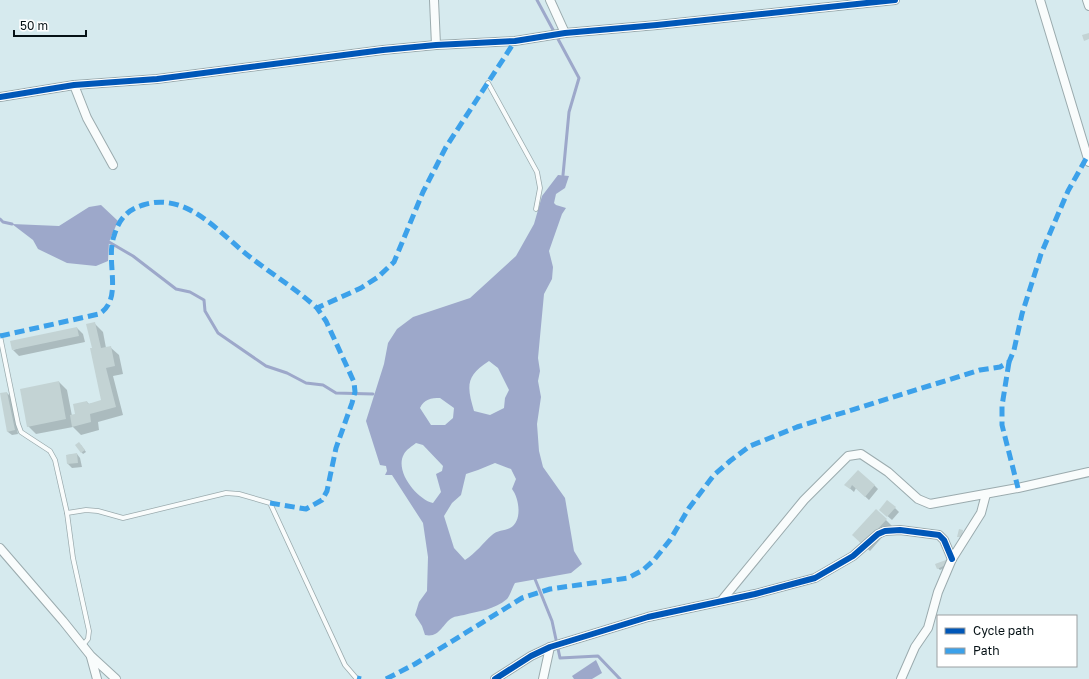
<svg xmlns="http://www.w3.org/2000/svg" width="1089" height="679" viewBox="0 0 1089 679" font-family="'Golos Text',sans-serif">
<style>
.water{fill:#9da8ca;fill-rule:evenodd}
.shadow{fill:#0003}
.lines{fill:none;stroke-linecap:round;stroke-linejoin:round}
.stream{stroke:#9da8ca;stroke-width:3}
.building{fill:#c3d3d4}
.lane-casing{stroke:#9babae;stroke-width:5.5}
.street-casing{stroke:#9babae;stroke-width:10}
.lane{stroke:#f9fcfc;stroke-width:4}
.street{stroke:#f9fcfc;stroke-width:8}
.quiet{stroke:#3ca1ea;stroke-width:5;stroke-dasharray:10 5;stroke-linecap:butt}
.cycleway-casing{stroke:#fff;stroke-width:8}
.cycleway{stroke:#0057b8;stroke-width:6}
</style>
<rect width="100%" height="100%" fill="#d6eaee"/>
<g class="water">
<path d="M 558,175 L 569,176 L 565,188 L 556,194 L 554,203 L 556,205 L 566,208 L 562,214 L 549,251 L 553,267 L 552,279 L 544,294 L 538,358 L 540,371 L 538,381 L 541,397 L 537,424 L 539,451 L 543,467 L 565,498 L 574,551 L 582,564 L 571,573 L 515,583 C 512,588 510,596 507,599 C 494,610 479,611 464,615 C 460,616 455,616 452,618 C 442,624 440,638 425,635 L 422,626 L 415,615 L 419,602 L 427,591 L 428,557 L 423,523 L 392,475 L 385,475 L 387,471 L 386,466 L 380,465 L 366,421 L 384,364 L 388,343 L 397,329 L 413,317 L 470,298 L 516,256 L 534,224 L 542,196 ZM 489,361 L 498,368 L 509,390 L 505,398 L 504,408 L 490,415 L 474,411 C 467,387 465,376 489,361 ZM 440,398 L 454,408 L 453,418 L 445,425 L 431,425 L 420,408 C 424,399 431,398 440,398 ZM 416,443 L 423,445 L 443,466 L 442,471 L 436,474 L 441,492 L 433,503 C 417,499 394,471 404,454 C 406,450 412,446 416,443 ZM 495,463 L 511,469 L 516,479 L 512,489 C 519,498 523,521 510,528 C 504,531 497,530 492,535 C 483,543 476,553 465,560 L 454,548 L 444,516 L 452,503 L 461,495 L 466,474 L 478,470 Z"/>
<path d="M 101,205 L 118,221 L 109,242 L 108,261 L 96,266 L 67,263 L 38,249 L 33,240 L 12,224 L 59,226 L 89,207 Z"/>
<path d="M 596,660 L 602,673 L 592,679 L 574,679 L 572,676 Z"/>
</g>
<g class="shadow">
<path d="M 95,324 L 103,332 L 106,348 L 110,347 L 119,355 L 123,374 L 113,376 L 123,415 L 98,422 L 99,430 L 81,435 L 73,427 L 36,434 L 28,426 L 59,382 L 67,390 L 72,416 L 76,415 L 87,402 L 89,404 L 103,401 L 93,348 Z"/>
<path d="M 77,328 L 83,334 L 85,342 L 19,356 L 13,350 Z"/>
<path d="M 7,393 L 11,397 L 18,434 L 12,435 L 8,432 Z"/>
<path d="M 76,445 L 81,445 L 86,452 L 83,454 Z"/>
<path d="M 77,454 L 80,458 L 82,467 L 72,468 L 68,464 L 67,455 Z"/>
<path d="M 846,485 L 874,485 L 878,489 L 869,500 L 856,488 L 854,492 Z"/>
<path d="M 895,508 L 899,512 L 892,520 L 884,513 Z"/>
<path d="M 876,510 L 892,526 L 870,551 L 859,541 Z"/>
<path d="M 946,561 L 949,566 L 940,570 L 938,568 Z"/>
</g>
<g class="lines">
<g class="stream">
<path d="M 537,0 L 579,78 L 569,112 L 563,175"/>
<path d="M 0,219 L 3,222 L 12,224"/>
<path d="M 109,242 L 133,256 L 176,289 L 190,292 L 204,300 L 205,311 L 218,333 L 266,366 L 287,373 L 306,383 L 323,385 L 336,393 L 373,394"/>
<path d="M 535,579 L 552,621 L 560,658 L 598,656 L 620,679"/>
</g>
</g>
<g class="building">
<path d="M 1089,33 L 1089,39 L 1084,41 L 1082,35 Z"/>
<path d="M 95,322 L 101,348 L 111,346 L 115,366 L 106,368 L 116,407 L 90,414 L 91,422 L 72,427 L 70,415 L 75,414 L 73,404 L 87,401 L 88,404 L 101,400 L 90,348 L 92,348 L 86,324 Z"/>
<path d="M 77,327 L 79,336 L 12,350 L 10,341 Z"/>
<path d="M 59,381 L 66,419 L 27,427 L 20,389 Z"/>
<path d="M 7,392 L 15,430 L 7,432 L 0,393 Z"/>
<path d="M 79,442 L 85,450 L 81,453 L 75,445 Z"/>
<path d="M 77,453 L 78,463 L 67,464 L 66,455 Z"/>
<path d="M 858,470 L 875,485 L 865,497 L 852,485 L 850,489 L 844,485 Z"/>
<path d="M 887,500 L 896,507 L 887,517 L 879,510 Z"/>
<path d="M 876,509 L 887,519 L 863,545 L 852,535 Z"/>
<path d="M 959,529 L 963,530 L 962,537 L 957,537 Z"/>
<path d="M 946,560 L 948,564 L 937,569 L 935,564 Z"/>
</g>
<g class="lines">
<defs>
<g id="lane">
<path d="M 488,83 L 537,172 L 540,188 L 536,209"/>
<path d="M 0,336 L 18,424 L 21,432 L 27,436 L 50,451 L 55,460 L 67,513 L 73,558 L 89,631 L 88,639 L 83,645"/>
<path d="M 67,513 L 86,510 L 98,511 L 123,518 L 226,493 L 239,494 L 270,503 L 345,665 L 357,679"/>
</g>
<g id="street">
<path d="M 434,0 L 436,45"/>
<path d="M 550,0 L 565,33"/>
<path d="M 1040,0 L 1089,162"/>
<path d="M 1087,0 L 1089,6"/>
<path d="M 74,85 L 87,118 L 113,165"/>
<path d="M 0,97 L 74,85 L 157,79 L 383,50 L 436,45 L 515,41 L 565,33 L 657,25 L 895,0"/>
<path d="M 0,548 L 63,621 L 91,656 L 116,679"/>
<path d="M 722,600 L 804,500 L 848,456 L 861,454 L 888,472 L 918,499 L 930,504 L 1018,488 L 1089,472"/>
<path d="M 91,657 L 97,679"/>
<path d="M 495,679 L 531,656 L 550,647 L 648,617 L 755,594 L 815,578 L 853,556 L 878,534 L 885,531 L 900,530 L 939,535 L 944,540 L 952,559"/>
<path d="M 543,679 L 550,647"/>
<path d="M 901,679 L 915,647 L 928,628 L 938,592 L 952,559 L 981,513 L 986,494"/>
</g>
</defs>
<use href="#lane" class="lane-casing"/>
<use href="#street" class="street-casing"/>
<use href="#lane" class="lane"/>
<use href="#street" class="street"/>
<g class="quiet">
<path d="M 0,336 L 99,314 C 124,299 105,262 114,236 C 119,219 127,210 143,205 C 187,191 219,233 250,257 C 272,274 296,289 317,308 L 361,288 L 378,277 L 394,262 L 423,192 L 446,147 L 515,41"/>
<path d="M 1009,362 L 1002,406 L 1002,425 L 1018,488"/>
<path d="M 270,503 L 306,509 L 322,500 L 327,491 L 336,448 L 352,403 L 355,392 L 354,382 L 326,321 L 317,308"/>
<path d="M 357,678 L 361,679"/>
<path d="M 386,679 L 415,664 L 522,598 L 550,589 L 628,578 L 643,570 L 654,560 L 670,540 L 689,508 L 714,475 L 730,461 L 750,446 L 797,427 L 980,370 L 1000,367 L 1009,362 L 1014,350 L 1022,314 L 1041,254 L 1068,191 L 1087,157"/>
</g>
<defs>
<g id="cycleway">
<path d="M 0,97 L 74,85 L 157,79 L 383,50 L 436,45 L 515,41 L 565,33 L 657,25 L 895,0"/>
<path d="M 495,679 L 531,656 L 550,647 L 648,617 L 755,594 L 815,578 L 853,556 L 878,534 L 885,531 L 900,530 L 939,535 L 944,540 L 952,559"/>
</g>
</defs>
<use href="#cycleway" class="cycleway-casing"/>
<use href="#cycleway" class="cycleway"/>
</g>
<rect x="937" y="615" width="140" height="52" fill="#ffffff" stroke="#9ba0a2"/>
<rect x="945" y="628" width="20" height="6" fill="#0057b8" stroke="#9ba0a2"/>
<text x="973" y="635" font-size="12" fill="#061216">Cycle path</text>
<rect x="945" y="648" width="20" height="6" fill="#3ca1ea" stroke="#9ba0a2"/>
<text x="973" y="655" font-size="12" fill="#061216">Path</text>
<path d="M14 30v6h72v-6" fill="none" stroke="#061216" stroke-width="2"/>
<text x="20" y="30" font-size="12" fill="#061216" stroke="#ffffff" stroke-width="3" paint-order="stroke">50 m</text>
</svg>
